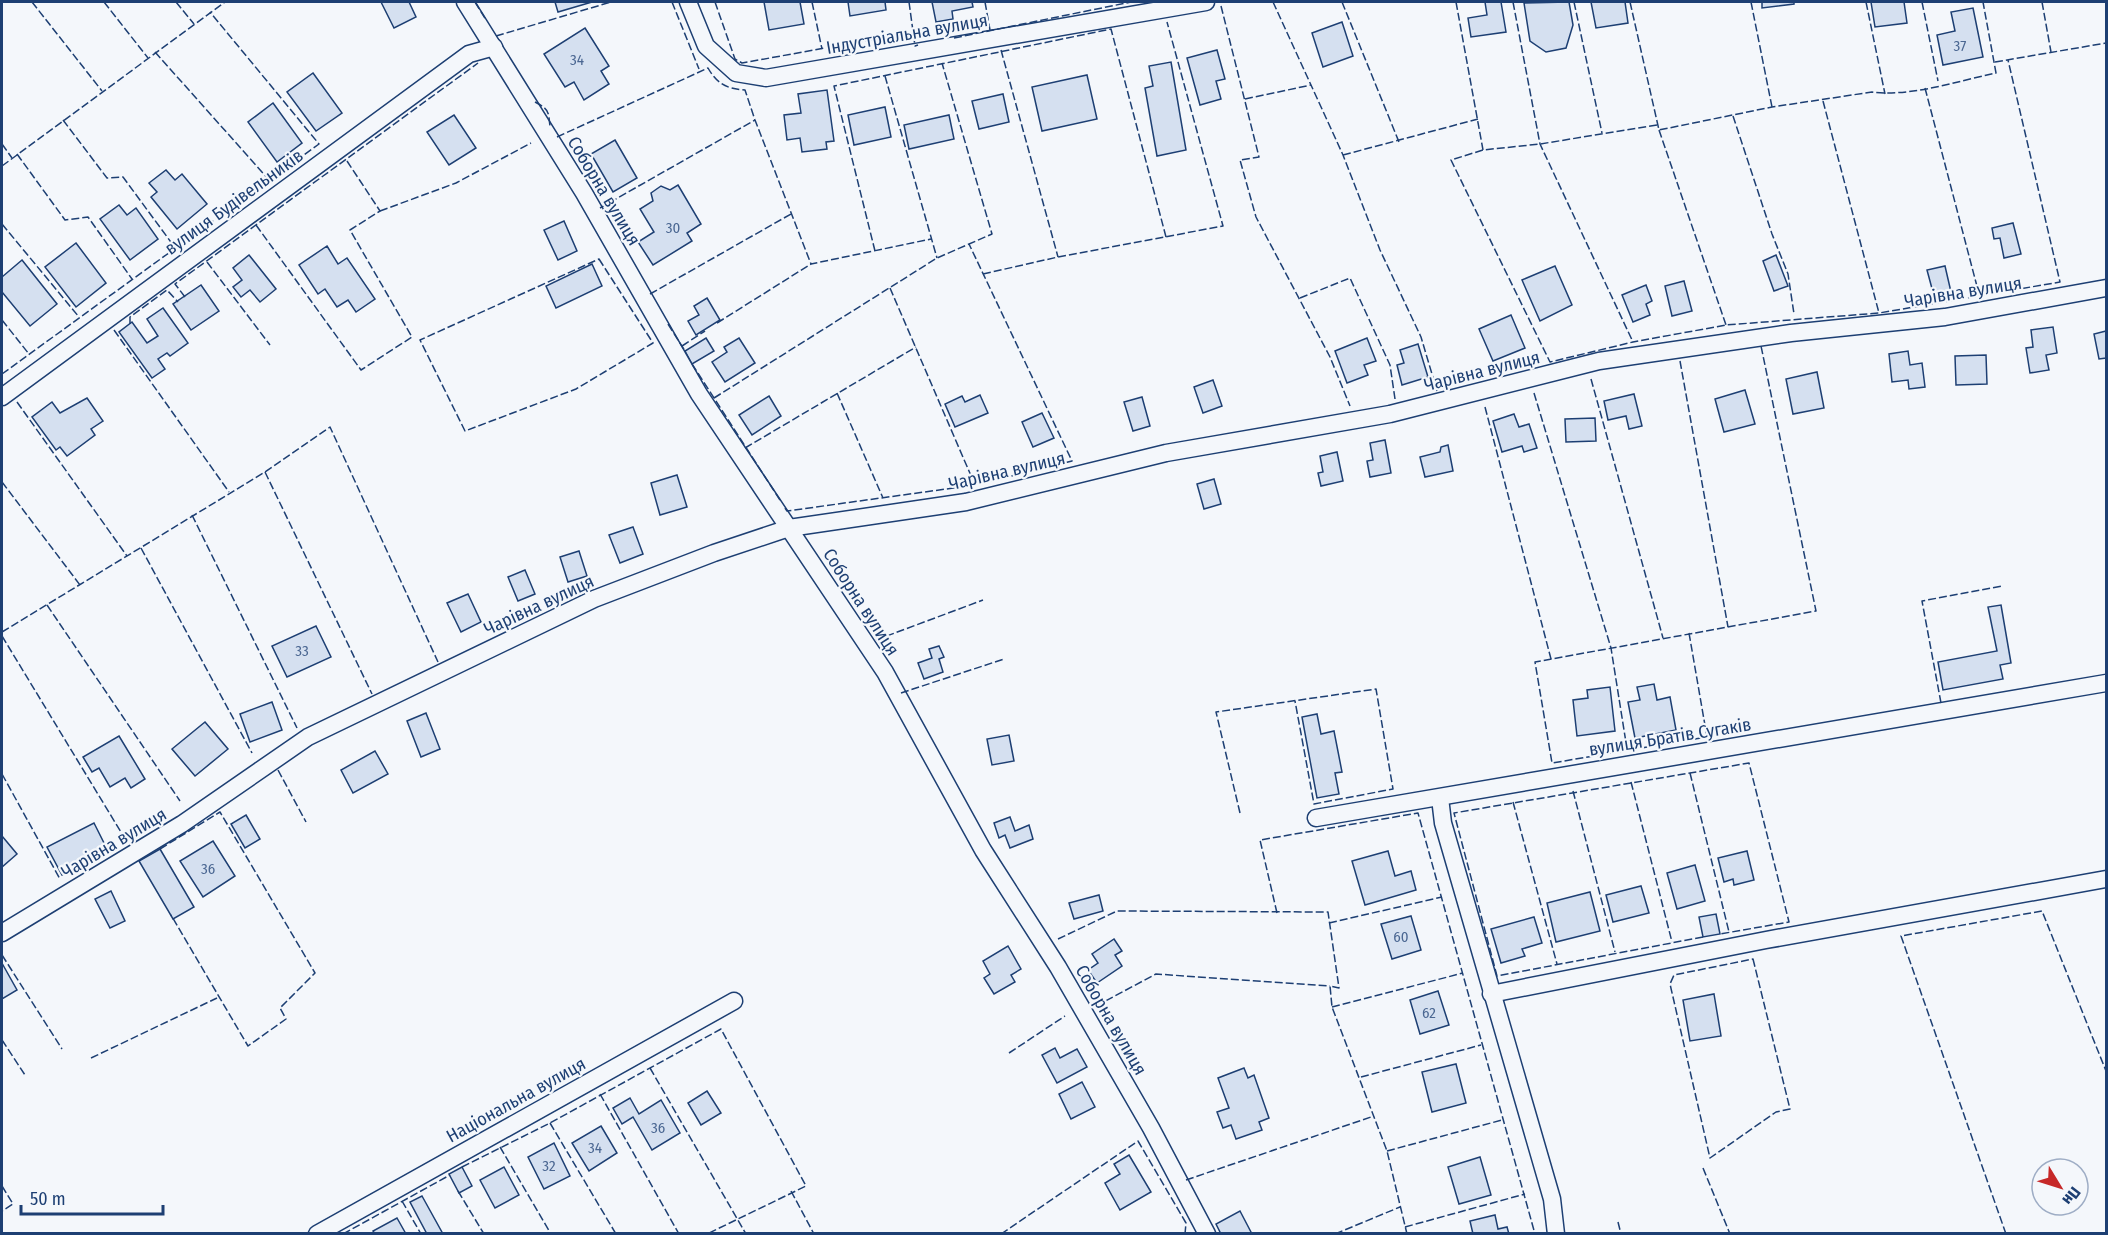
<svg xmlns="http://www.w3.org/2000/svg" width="2108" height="1235" viewBox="0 0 2108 1235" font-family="'Fira Sans Condensed',sans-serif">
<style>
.building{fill:#d5e0f0;stroke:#1d3f73;stroke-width:1.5}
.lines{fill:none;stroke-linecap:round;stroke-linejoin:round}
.street-casing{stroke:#1d3f73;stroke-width:19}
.street{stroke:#f4f7fb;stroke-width:16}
.fence{stroke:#1d3f73;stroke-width:1.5;stroke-dasharray:8 3;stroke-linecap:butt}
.labels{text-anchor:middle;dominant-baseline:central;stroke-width:4.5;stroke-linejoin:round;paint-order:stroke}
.number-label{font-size:15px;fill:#4b6792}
.street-label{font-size:18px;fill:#1d3f73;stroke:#f4f7fb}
</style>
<rect width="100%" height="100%" fill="#f4f7fb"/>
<g class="building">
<path d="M 381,2 L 409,2 L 416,17 L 394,28 Z"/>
<path d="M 555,2 L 592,2 L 558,12 Z"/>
<path d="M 764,2 L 800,2 L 804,24 L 769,30 Z"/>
<path d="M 848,2 L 885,2 L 886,10 L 850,16 Z"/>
<path d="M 932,2 L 972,2 L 973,7 L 952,11 L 953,19 L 936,22 Z"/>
<path d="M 1485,2 L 1501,2 L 1506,32 L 1471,37 L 1468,18 L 1487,15 Z"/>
<path d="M 1569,2 L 1573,25 L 1566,48 L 1546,52 L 1530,41 L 1524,3 Z"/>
<path d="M 1591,2 L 1625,2 L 1628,23 L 1596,28 Z"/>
<path d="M 1762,2 L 1794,2 L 1794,4 L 1762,8 Z"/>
<path d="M 1871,2 L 1904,2 L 1907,23 L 1875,27 Z"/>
<path d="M 1973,8 L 1983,57 L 1943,65 L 1937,35 L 1955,31 L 1951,12 Z"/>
<path d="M 1342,22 L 1353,56 L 1323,67 L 1312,33 Z"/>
<path d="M 585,28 L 609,66 L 601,71 L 609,84 L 584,100 L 574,82 L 565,87 L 544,54 Z"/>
<path d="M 1217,50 L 1225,79 L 1216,81 L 1221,99 L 1200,105 L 1187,58 Z"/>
<path d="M 1171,62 L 1186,150 L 1157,156 L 1145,88 L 1153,86 L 1149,66 Z"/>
<path d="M 313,73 L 342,113 L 316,131 L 287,92 Z"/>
<path d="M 1087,75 L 1097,119 L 1042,131 L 1032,87 Z"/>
<path d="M 827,90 L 834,141 L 826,142 L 827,149 L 802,152 L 800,138 L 787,140 L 784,115 L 801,113 L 798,94 Z"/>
<path d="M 1003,94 L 1009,122 L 979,129 L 972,101 Z"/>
<path d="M 273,103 L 302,143 L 277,162 L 248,122 Z"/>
<path d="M 885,107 L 891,137 L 854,145 L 848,115 Z"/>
<path d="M 454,115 L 476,148 L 449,165 L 427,132 Z"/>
<path d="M 949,115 L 954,139 L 909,149 L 904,125 Z"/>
<path d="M 615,140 L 637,178 L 613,192 L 591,154 Z"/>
<path d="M 166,170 L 175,180 L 182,174 L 207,204 L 177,229 L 151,197 L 157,192 L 149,183 Z"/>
<path d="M 678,185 L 701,224 L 687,233 L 692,241 L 653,265 L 638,242 L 654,232 L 640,209 L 653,201 L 651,193 L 661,186 L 670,190 Z"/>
<path d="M 119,205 L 127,215 L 136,208 L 158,239 L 130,260 L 100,219 Z"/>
<path d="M 564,221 L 577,251 L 558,260 L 544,230 Z"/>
<path d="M 2013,223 L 2021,254 L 2004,258 L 2000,238 L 1994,239 L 1992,228 Z"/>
<path d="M 76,243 L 106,283 L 76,307 L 45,267 Z"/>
<path d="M 327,246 L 338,264 L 347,258 L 375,299 L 356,312 L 348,300 L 337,307 L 325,289 L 318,294 L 299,265 Z"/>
<path d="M 249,255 L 276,289 L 260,302 L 250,290 L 241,297 L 233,287 L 242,280 L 233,268 Z"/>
<path d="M 1776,255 L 1788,286 L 1774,291 L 1763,261 Z"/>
<path d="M 22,260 L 57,304 L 30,326 L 2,292 L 2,277 Z"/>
<path d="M 592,264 L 602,286 L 556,308 L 546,286 Z"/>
<path d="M 1555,266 L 1572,305 L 1540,321 L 1522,280 Z"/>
<path d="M 1945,266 L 1951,292 L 1934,296 L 1927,270 Z"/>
<path d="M 1684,281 L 1692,311 L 1672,316 L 1665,286 Z"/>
<path d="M 201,285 L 219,311 L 191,330 L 173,304 Z"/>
<path d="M 1646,285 L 1652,301 L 1646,304 L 1650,315 L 1633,322 L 1622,295 Z"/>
<path d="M 707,298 L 720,320 L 696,335 L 688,321 L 699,315 L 694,306 Z"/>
<path d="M 163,308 L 188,343 L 170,356 L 167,353 L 158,359 L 165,369 L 152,378 L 119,332 L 132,322 L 147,343 L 158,336 L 147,319 Z"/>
<path d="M 1511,315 L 1525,348 L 1493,361 L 1479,329 Z"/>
<path d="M 2053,327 L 2057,353 L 2046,355 L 2049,370 L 2030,373 L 2026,348 L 2033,347 L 2031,330 Z"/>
<path d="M 2106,331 L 2106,358 L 2099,359 L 2094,334 Z"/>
<path d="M 706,338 L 714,351 L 692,364 L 685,351 Z"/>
<path d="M 739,338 L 755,363 L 725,382 L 712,362 L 727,352 L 724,347 Z"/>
<path d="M 1367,338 L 1376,361 L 1364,365 L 1368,375 L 1347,383 L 1335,351 Z"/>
<path d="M 1418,344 L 1428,377 L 1402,385 L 1397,365 L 1404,363 L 1400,350 Z"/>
<path d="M 1908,351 L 1910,365 L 1922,363 L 1925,387 L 1909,389 L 1908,380 L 1892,382 L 1889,354 Z"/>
<path d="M 1986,355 L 1987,384 L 1956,385 L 1955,356 Z"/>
<path d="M 1817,372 L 1824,408 L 1793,414 L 1786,379 Z"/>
<path d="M 1213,380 L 1222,406 L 1203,413 L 1194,387 Z"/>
<path d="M 1745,390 L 1755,424 L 1724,432 L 1715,399 Z"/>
<path d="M 1634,394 L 1642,426 L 1629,429 L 1626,416 L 1608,420 L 1604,401 Z"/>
<path d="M 980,395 L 988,413 L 955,427 L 945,404 L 962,396 L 965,402 Z"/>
<path d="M 769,396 L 781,416 L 752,435 L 739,415 Z"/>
<path d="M 1142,397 L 1150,426 L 1133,431 L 1124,402 Z"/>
<path d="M 87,398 L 103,421 L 91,429 L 95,435 L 67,456 L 60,447 L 56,450 L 32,417 L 52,402 L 60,413 Z"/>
<path d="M 1042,413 L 1054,438 L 1033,447 L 1022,422 Z"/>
<path d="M 1514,414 L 1519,427 L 1529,424 L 1537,448 L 1524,452 L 1522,446 L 1502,452 L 1493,421 Z"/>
<path d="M 1595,418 L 1596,441 L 1566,442 L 1565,419 Z"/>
<path d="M 1385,440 L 1391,473 L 1370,477 L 1367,461 L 1373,460 L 1370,443 Z"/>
<path d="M 1448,445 L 1453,471 L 1425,477 L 1420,457 L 1440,452 L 1441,447 Z"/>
<path d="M 1337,452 L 1343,481 L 1321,486 L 1318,473 L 1323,472 L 1320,456 Z"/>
<path d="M 677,475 L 687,507 L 660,515 L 651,483 Z"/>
<path d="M 1214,479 L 1221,504 L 1204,509 L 1197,484 Z"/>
<path d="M 633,527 L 643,554 L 620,563 L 609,535 Z"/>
<path d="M 579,551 L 587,576 L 568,582 L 560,557 Z"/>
<path d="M 525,570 L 535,594 L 518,601 L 508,577 Z"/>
<path d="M 468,594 L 481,622 L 461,632 L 447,603 Z"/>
<path d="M 2001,605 L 2011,663 L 2000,665 L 2003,679 L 1943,690 L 1938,662 L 1997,651 L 1988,607 Z"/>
<path d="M 316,626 L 331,657 L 287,677 L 272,646 Z"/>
<path d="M 939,646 L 944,657 L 939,659 L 943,672 L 924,679 L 918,663 L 932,658 L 929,649 Z"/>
<path d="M 1654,684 L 1657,700 L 1670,697 L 1676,730 L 1635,738 L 1628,702 L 1640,700 L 1637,687 Z"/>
<path d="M 1610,687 L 1615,731 L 1577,736 L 1573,700 L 1588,698 L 1587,690 Z"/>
<path d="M 272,702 L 282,730 L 250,742 L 240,714 Z"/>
<path d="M 426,713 L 440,749 L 421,757 L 407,721 Z"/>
<path d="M 1317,714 L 1321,734 L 1334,731 L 1342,772 L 1335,773 L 1339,794 L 1317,798 L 1302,717 Z"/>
<path d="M 205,722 L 228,749 L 195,776 L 172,749 Z"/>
<path d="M 1009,735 L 1014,761 L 992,765 L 987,739 Z"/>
<path d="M 119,736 L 145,779 L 131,788 L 125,778 L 110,787 L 99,768 L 92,772 L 83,757 Z"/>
<path d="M 375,751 L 388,774 L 353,793 L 341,770 Z"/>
<path d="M 246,815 L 260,839 L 245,848 L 231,824 Z"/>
<path d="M 1010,817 L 1015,831 L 1029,825 L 1033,839 L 1010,848 L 1005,835 L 999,838 L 994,823 Z"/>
<path d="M 94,823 L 108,851 L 62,875 L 47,847 Z"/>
<path d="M 2,836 L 17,854 L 2,867 Z"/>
<path d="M 213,841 L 235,876 L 203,897 L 180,861 Z"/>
<path d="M 160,849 L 194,907 L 173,919 L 139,861 Z"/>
<path d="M 1388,851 L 1395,876 L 1411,871 L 1416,890 L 1365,905 L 1352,861 Z"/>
<path d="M 1747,851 L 1754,880 L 1734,885 L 1733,879 L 1724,882 L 1718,858 Z"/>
<path d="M 1695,865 L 1705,901 L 1677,909 L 1667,873 Z"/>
<path d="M 1641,886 L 1649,913 L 1613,922 L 1606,895 Z"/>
<path d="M 111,891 L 125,921 L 110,928 L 95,899 Z"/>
<path d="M 1590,892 L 1600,931 L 1556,942 L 1547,903 Z"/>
<path d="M 1099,895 L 1103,911 L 1074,919 L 1069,903 Z"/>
<path d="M 1716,914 L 1720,934 L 1703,937 L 1699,917 Z"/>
<path d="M 1411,916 L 1421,950 L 1392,959 L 1381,924 Z"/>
<path d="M 1534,917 L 1542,943 L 1522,949 L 1525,956 L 1501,963 L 1491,929 Z"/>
<path d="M 1114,939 L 1122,951 L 1115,955 L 1122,966 L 1097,983 L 1088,970 L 1098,963 L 1092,954 Z"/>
<path d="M 1008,946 L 1021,969 L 1011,975 L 1015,982 L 994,994 L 984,978 L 990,974 L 983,961 Z"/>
<path d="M 3,965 L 17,990 L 2,999 L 2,966 Z"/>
<path d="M 1438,991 L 1449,1025 L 1420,1034 L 1410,1000 Z"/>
<path d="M 1714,994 L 1721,1036 L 1690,1041 L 1683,1000 Z"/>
<path d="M 1055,1048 L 1060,1058 L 1077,1049 L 1087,1067 L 1057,1083 L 1042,1055 Z"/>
<path d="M 1456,1064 L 1466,1103 L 1432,1112 L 1422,1072 Z"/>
<path d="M 1244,1068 L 1248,1078 L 1254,1075 L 1269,1118 L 1259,1122 L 1262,1130 L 1236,1139 L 1231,1125 L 1223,1128 L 1217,1112 L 1229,1108 L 1218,1078 Z"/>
<path d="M 1082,1082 L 1095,1107 L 1071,1119 L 1059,1094 Z"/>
<path d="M 707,1091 L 721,1113 L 701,1125 L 688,1103 Z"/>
<path d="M 630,1098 L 639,1114 L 661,1100 L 680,1133 L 652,1150 L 633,1117 L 622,1124 L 613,1108 Z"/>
<path d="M 601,1126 L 617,1153 L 589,1171 L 572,1143 Z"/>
<path d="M 554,1143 L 570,1176 L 544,1189 L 528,1157 Z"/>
<path d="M 1129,1155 L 1151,1192 L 1120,1210 L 1105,1183 L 1120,1174 L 1114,1164 Z"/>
<path d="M 1480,1157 L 1491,1195 L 1459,1204 L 1448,1167 Z"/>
<path d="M 462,1167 L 472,1186 L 459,1193 L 449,1174 Z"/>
<path d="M 504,1167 L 519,1195 L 495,1208 L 480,1180 Z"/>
<path d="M 422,1196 L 443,1234 L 427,1234 L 410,1202 Z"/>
<path d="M 1240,1211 L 1252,1234 L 1221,1234 L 1216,1224 Z"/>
<path d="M 1495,1215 L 1498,1229 L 1507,1227 L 1509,1234 L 1473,1234 L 1470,1221 Z"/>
<path d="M 397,1218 L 406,1234 L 375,1234 L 373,1231 Z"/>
</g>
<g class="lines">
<defs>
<g id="street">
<path d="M 465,2 L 584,193 L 699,394 L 885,672 L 983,850 L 1058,967 L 1151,1128 L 1207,1234"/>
<path d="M 688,2 L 706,46 L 736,73 L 766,78 L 1206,2"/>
<path d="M 2,397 L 469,54 L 494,47"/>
<path d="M 1440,798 L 1443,823 L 1552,1199 L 1556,1234"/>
<path d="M 1316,818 L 2106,683"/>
<path d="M 2,933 L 182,824 L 308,737 L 594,599 L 714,553 L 789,528 L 966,502 L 1166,453 L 1390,414 L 1599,361 L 1791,333 L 1945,317 L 2106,288"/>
<path d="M 1491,994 L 1766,940 L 2106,879"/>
<path d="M 317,1234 L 734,1001"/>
</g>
</defs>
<use href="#street" class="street-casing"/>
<use href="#street" class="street"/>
<g class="fence">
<path d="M 32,2 L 102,91"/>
<path d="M 104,2 L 148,58"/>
<path d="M 176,2 L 194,24"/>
<path d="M 475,2 L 486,20"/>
<path d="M 672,2 L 699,69"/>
<path d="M 715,2 L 735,59 L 742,63 L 914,32"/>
<path d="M 812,2 L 822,49"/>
<path d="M 909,2 L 915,46 L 918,45"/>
<path d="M 985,2 L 990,30"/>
<path d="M 1273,2 L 1343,155 L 1380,250 L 1421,337 L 1437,391"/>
<path d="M 1342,2 L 1399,142"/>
<path d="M 1456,2 L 1483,150"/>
<path d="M 1513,2 L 1540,144 L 1633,342"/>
<path d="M 1574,2 L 1602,133"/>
<path d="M 1630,2 L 1659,130 L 1772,107 L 1872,92 C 1912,97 1957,81 1996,73 L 1983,2"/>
<path d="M 1751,2 L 1772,107"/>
<path d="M 1866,2 L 1885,94"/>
<path d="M 1922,2 L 1938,81"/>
<path d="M 2042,2 L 2051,52"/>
<path d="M 1221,6 L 1259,157 L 1240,160 L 1256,217 L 1330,357 L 1350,406"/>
<path d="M 496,36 L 611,2"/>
<path d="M 954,38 L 1131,2"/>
<path d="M 1001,50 L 1058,257"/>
<path d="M 155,52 L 270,181"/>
<path d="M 1995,62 L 2106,43"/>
<path d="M 885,76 L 937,258"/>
<path d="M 1925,88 L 1979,294"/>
<path d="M 1245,99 L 1311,85"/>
<path d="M 1823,101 L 1879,313"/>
<path d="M 535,102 C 550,110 548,111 550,126"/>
<path d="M 1733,116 L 1772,234 L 1788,274 L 1794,314"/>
<path d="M 63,120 L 107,178 L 123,177 L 176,249"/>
<path d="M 1657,125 L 1540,144 L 1483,150 L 1451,160 L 1550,362 L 1633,342 L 1726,325 L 1879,313 L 2060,282 L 2008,60"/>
<path d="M 1659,130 L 1726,325"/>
<path d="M 557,137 L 708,68 C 717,84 727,89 745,90 L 755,120 L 811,264 L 931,239"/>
<path d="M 2,144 L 12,158"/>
<path d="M 17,154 L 65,220 L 88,217 L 132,279"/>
<path d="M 1343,155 L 1478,119"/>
<path d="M 2,166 L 225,2"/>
<path d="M 600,208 L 755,120"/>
<path d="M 380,211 L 456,183 L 531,143"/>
<path d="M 2,224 L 79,317"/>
<path d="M 256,225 L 361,370 L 412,337 L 350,230 L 380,211 L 347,161"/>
<path d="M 875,251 L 834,86 L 1111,29 L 1166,237"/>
<path d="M 599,259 L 653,343 L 576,389 L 465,431 L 420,340 Z"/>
<path d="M 207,262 L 270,345"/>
<path d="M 983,274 L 1058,257 L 1223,226 L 1167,22"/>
<path d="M 890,288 L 975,485"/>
<path d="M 650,294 L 791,214"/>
<path d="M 185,297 L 175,284 L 478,63"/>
<path d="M 1300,298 L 1350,278 L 1390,365 L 1395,399"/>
<path d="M 2,320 L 29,354"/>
<path d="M 717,323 L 811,264"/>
<path d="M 130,324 L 130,317 L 167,290 L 178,302"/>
<path d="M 668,324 L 685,351"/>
<path d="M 114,330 L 229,492"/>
<path d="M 682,346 L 705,331"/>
<path d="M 1680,361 L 1728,627"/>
<path d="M 692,364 L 780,500"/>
<path d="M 2,374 L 319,144 L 210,12"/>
<path d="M 1591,379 L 1663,638"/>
<path d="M 837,393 L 883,498"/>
<path d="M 1534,393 L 1611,648 L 1627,749"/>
<path d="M 714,398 L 937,258 L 992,234 L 942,63"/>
<path d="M 17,402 L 127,556"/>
<path d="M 1485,407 L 1551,659"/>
<path d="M 745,448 L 916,347"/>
<path d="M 265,472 L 372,694"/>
<path d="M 2,482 L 80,585"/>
<path d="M 785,508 L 787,511 L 975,485 L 1072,461 L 969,244"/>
<path d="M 192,515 L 297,728"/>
<path d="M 141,548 L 252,753"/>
<path d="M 47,605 L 180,801"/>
<path d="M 2,632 L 265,472 L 330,427 L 438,662"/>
<path d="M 1689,633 L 1707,737 L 1552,763 L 1535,662 L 1816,611 L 1761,346"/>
<path d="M 2,636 L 127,842"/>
<path d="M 876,640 L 983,600"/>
<path d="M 901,693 L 1004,659"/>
<path d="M 1941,703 L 1922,601 L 2002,586"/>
<path d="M 278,770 L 306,822"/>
<path d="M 1690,773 L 1729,932"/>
<path d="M 2,774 L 60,879"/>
<path d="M 1631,782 L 1672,942"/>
<path d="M 1573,791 L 1615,952"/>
<path d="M 1513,802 L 1557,964"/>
<path d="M 1240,813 L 1216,712 L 1376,689 L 1393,789 L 1314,804 L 1295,701"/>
<path d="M 160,849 L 220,812 L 315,973 L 280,1008 L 286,1019 L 248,1046 L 171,915"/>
<path d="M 1277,913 L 1260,840 L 1418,813 L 1535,1234"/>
<path d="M 1329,923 L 1442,897"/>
<path d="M 1703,937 L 1497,976 L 1454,813 L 1749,763 L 1789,922 L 1720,934"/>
<path d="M 1058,939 L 1117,911 L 1328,912 L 1339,988 L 1330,986 L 1332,1007 L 1387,1151 L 1407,1234"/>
<path d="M 2,955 L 62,1049"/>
<path d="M 1753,959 L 1790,1109 L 1776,1112 L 1710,1158 L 1670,984 L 1674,975 Z"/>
<path d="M 1096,1006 L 1156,974 L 1330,986"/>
<path d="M 1332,1007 L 1463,973"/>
<path d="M 2,1040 L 25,1075"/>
<path d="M 1009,1053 L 1065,1016"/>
<path d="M 91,1058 L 217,998"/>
<path d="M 650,1068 L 746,1234"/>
<path d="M 1361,1077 L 1481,1045"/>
<path d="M 600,1094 L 679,1234"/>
<path d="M 550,1123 L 616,1234"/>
<path d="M 500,1147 L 551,1234"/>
<path d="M 1387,1151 L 1502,1120"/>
<path d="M 462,1167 L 550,1123 L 721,1029 L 806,1186 L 707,1234"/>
<path d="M 1703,1168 L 1730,1234"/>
<path d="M 1186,1180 L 1374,1116"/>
<path d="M 2,1186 L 13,1204 L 2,1211"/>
<path d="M 458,1191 L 484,1234"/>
<path d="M 791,1191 L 814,1234"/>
<path d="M 402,1201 L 421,1234"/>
<path d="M 1618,1222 L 1621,1234"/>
<path d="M 1405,1227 L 1525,1194"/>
<path d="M 343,1234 L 450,1175"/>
<path d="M 1001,1234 L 1138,1141 L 1186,1223 L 1185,1234"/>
<path d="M 1335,1234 L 1400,1207"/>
<path d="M 2006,1234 L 1901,936 L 2042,911 L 2106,1071"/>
</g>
</g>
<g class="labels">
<g class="number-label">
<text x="1960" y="46">37</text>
<text x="577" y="60">34</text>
<text x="673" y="228">30</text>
<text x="302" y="651">33</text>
<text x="208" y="869">36</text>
<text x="1401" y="937">60</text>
<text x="1429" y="1013">62</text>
<text x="658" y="1128">36</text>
<text x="595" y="1148">34</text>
<text x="549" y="1166">32</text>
</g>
<g class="street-label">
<text transform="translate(907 34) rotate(-10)">Індустріальна вулиця</text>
<text transform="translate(604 191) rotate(59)">Соборна вулиця</text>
<text transform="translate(234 202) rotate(-36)">вулиця Будівельників</text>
<text transform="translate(1963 292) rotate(-9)">Чарівна вулиця</text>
<text transform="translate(1482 371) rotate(-14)">Чарівна вулиця</text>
<text transform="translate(1007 471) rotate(-13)">Чарівна вулиця</text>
<text transform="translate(861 602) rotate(57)">Соборна вулиця</text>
<text transform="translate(539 605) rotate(-25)">Чарівна вулиця</text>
<text transform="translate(1670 737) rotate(-9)">вулиця Братів Сугаків</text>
<text transform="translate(114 843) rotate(-31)">Чарівна вулиця</text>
<text transform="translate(1111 1020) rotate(60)">Соборна вулиця</text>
<text transform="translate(516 1100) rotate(-29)">Національна вулиця</text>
</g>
</g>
<rect width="2108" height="1235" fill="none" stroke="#1d3f73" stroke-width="6"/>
<g transform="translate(2060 1187) rotate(128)"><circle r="28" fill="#f4f7fb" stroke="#9eadc5" stroke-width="1.5"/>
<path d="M0-4.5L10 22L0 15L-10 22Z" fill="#c62828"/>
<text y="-9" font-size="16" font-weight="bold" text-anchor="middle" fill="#1d3f73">Пн</text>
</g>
<path d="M21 1205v9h142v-9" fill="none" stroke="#1d3f73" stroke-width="3"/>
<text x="30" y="1205" font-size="18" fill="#1d3f73" stroke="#f4f7fb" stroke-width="4.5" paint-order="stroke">50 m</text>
</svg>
